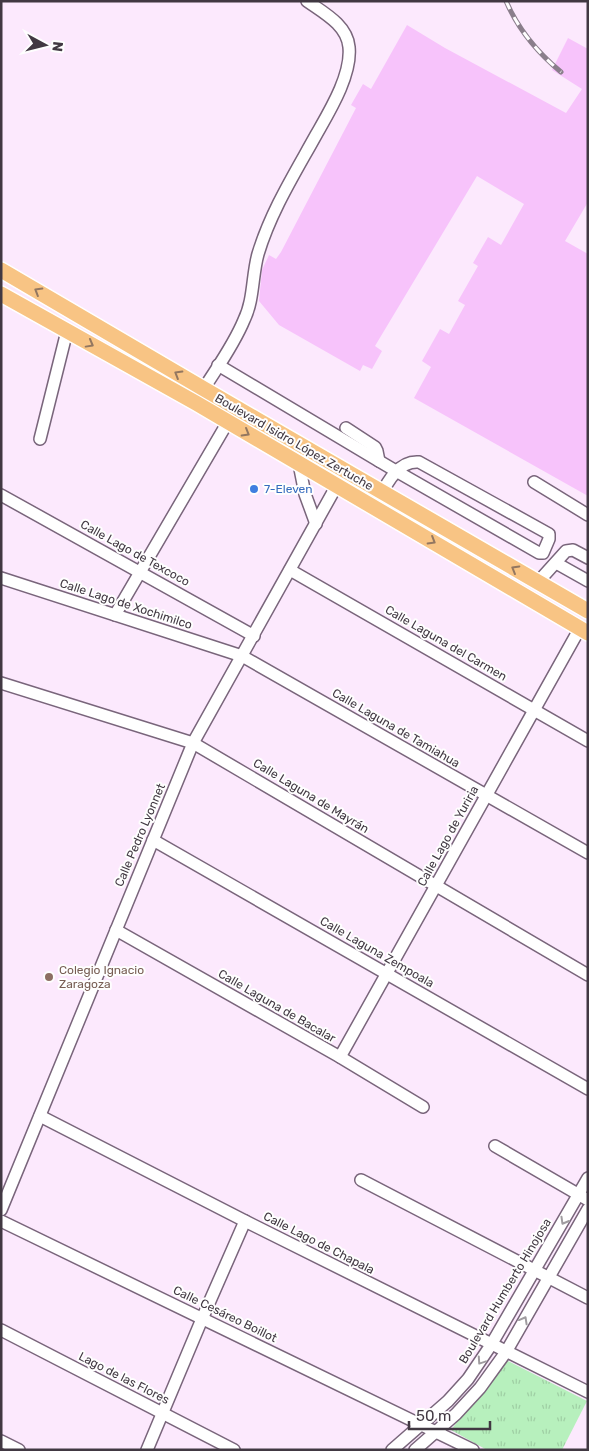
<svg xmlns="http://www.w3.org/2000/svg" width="589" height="1451" viewBox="0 0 589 1451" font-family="Rubik,sans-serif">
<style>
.park{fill:url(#park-tufts)}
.building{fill:#f7c3fb}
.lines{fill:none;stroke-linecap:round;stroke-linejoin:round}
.minor-casing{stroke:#79657b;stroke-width:14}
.major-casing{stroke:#fff;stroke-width:18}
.minor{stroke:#fff;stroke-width:11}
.major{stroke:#f8c484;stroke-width:15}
.rail-casing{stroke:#8a7e8b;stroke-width:5}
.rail{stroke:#fefefe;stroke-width:3;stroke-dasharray:9;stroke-linecap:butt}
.oneway{stroke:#937760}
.oneway2{stroke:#a09ca0}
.shop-dot{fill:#3f7fe0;stroke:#fefefe;stroke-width:2}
.education-dot{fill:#8d6e63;stroke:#fefefe;stroke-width:2}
.labels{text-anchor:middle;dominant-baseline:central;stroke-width:4;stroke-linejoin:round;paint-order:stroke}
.street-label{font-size:12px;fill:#413842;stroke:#fefefe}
.shop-label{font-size:12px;fill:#366cbe;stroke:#fefefe;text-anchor:start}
.education-label{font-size:12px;fill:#785e54;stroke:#fefefe;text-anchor:start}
</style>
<defs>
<pattern id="park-tufts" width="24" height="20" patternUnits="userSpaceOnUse" patternTransform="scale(1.25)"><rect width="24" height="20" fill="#b7f0bd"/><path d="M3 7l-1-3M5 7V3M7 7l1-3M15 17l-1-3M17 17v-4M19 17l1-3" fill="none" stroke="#9fcfa4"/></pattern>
</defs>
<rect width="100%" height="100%" fill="#fce9fd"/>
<path class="park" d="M 504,1359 L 587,1401 L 562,1450 L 487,1450 L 451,1430 Z"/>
<path class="building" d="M 407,25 L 445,48 L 566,113 L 582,89 L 552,70 L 568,38 L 588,49 L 588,202 L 565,241 L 588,254 L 588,496 L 414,398 L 431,367 L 422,361 L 440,329 L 449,334 L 465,305 L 458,301 L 478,266 L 473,263 L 488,237 L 501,245 L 524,204 L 477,176 L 375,346 L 382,351 L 372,369 L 363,365 L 360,371 L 279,325 L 259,301 L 262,270 L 269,255 L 276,259 L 281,252 L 356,108 L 351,105 L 363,84 L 371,89 Z"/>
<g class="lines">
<defs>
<g id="minor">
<path d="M 218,365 L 379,461 L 396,471 L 539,553 L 543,553 L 549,539 L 549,534 L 419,462 C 395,460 384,490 374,507"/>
<path d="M 200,395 C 215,370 233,347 244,320 C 254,300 252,275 258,254 C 271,211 295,173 316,135 C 329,112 352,75 349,47 C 347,25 324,13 307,1"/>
<path d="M 346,428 L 375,447 L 377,451 L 379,461"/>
<path d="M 40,439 L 67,331"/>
<path d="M 299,464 L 305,494 L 316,524"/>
<path d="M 534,482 L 588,515"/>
<path d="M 1,495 L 254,636"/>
<path d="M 556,563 L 588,581"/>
<path d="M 290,570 L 588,741"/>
<path d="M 1,578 L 242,656 L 588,853"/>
<path d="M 538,582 L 566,551 L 573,550 L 588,558"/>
<path d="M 115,615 L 236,408"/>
<path d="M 1,683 L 193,743 L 588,975"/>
<path d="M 153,840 L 588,1089"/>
<path d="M 116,930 L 340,1057 L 423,1107"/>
<path d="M 340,1057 L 580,628"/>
<path d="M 40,1116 L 245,1221 L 588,1392"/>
<path d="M 495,1146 L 588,1200"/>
<path d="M 361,1180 L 588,1298"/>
<path d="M 1,1210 L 193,743 L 337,485"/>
<path d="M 1,1221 L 473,1450"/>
<path d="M 1,1330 L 234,1450"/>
<path d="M 1,1441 L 19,1450"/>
<path d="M 147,1450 L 202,1319 L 245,1221"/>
<path d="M 392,1450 L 448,1401 L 468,1379 L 491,1345 L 588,1178"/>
<path d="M 415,1450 L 456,1414 L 480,1388 L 506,1352 L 588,1209"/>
</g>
<g id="major">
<path d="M 1,270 L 204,389 L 588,611"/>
<path d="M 1,294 L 196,403 L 588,633"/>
</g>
</defs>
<use href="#minor" class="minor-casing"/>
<use href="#major" class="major-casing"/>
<use href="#minor" class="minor"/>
<use href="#major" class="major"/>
<defs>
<path id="rail" d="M 506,1 C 518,29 538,53 561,72"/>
</defs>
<use href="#rail" class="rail-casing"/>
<use href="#rail" class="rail"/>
</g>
<defs><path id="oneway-chevron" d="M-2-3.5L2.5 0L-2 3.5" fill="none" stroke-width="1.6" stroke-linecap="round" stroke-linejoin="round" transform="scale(1.25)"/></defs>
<g class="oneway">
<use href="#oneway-chevron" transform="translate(38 291) rotate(-149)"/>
<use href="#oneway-chevron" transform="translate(90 344) rotate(29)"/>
<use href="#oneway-chevron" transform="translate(178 374) rotate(-149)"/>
<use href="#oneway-chevron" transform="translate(246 433) rotate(30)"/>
<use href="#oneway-chevron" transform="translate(432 541) rotate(31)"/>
<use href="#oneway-chevron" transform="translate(515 569) rotate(-150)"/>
</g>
<g class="oneway2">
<use href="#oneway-chevron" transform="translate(564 1221) rotate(120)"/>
<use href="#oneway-chevron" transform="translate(524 1320) rotate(-61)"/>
<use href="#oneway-chevron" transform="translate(481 1361) rotate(124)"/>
</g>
<circle class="shop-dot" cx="254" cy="489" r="5"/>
<circle class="education-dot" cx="49" cy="977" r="5"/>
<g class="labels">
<g class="street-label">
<text transform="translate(294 442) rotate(30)">Boulevard Isidro López Zertuche</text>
<text transform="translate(135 553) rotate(29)">Calle Lago de Texcoco</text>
<text transform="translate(126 604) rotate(18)">Calle Lago de Xochimilco</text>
<text transform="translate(446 643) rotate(30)">Calle Laguna del Carmen</text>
<text transform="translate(396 728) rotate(30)">Calle Laguna de Tamiahua</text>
<text transform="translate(311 796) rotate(31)">Calle Laguna de Mayrán</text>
<text transform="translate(140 835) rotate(-67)">Calle Pedro Lyonnet</text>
<text transform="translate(448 836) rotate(-61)">Calle Lago de Yuriria</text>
<text transform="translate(377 952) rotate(30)">Calle Laguna Zempoala</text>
<text transform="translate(277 1006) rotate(30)">Calle Laguna de Bacalar</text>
<text transform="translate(319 1243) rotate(27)">Calle Lago de Chapala</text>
<text transform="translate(505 1291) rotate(-59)">Boulevard Humberto Hinojosa</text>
<text transform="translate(225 1314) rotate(26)">Calle Cesáreo Boillot</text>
<text transform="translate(124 1378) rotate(27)">Lago de las Flores</text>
</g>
<g class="shop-label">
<text x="264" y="489">7-Eleven</text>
</g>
<g class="education-label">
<text x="59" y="970">Colegio Ignacio<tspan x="59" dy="14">Zaragoza</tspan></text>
</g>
</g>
<rect width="589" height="1451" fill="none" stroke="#413842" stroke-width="5"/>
<g transform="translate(45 45) rotate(97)" stroke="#fefefe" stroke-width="4" paint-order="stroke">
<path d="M0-4L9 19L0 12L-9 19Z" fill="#413842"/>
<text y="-8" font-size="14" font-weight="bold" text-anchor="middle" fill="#413842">N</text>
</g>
<path d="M409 1421v8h81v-8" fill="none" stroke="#413842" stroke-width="2.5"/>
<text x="416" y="1421" font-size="15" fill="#413842" stroke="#fefefe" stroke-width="4" paint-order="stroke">50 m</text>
</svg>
